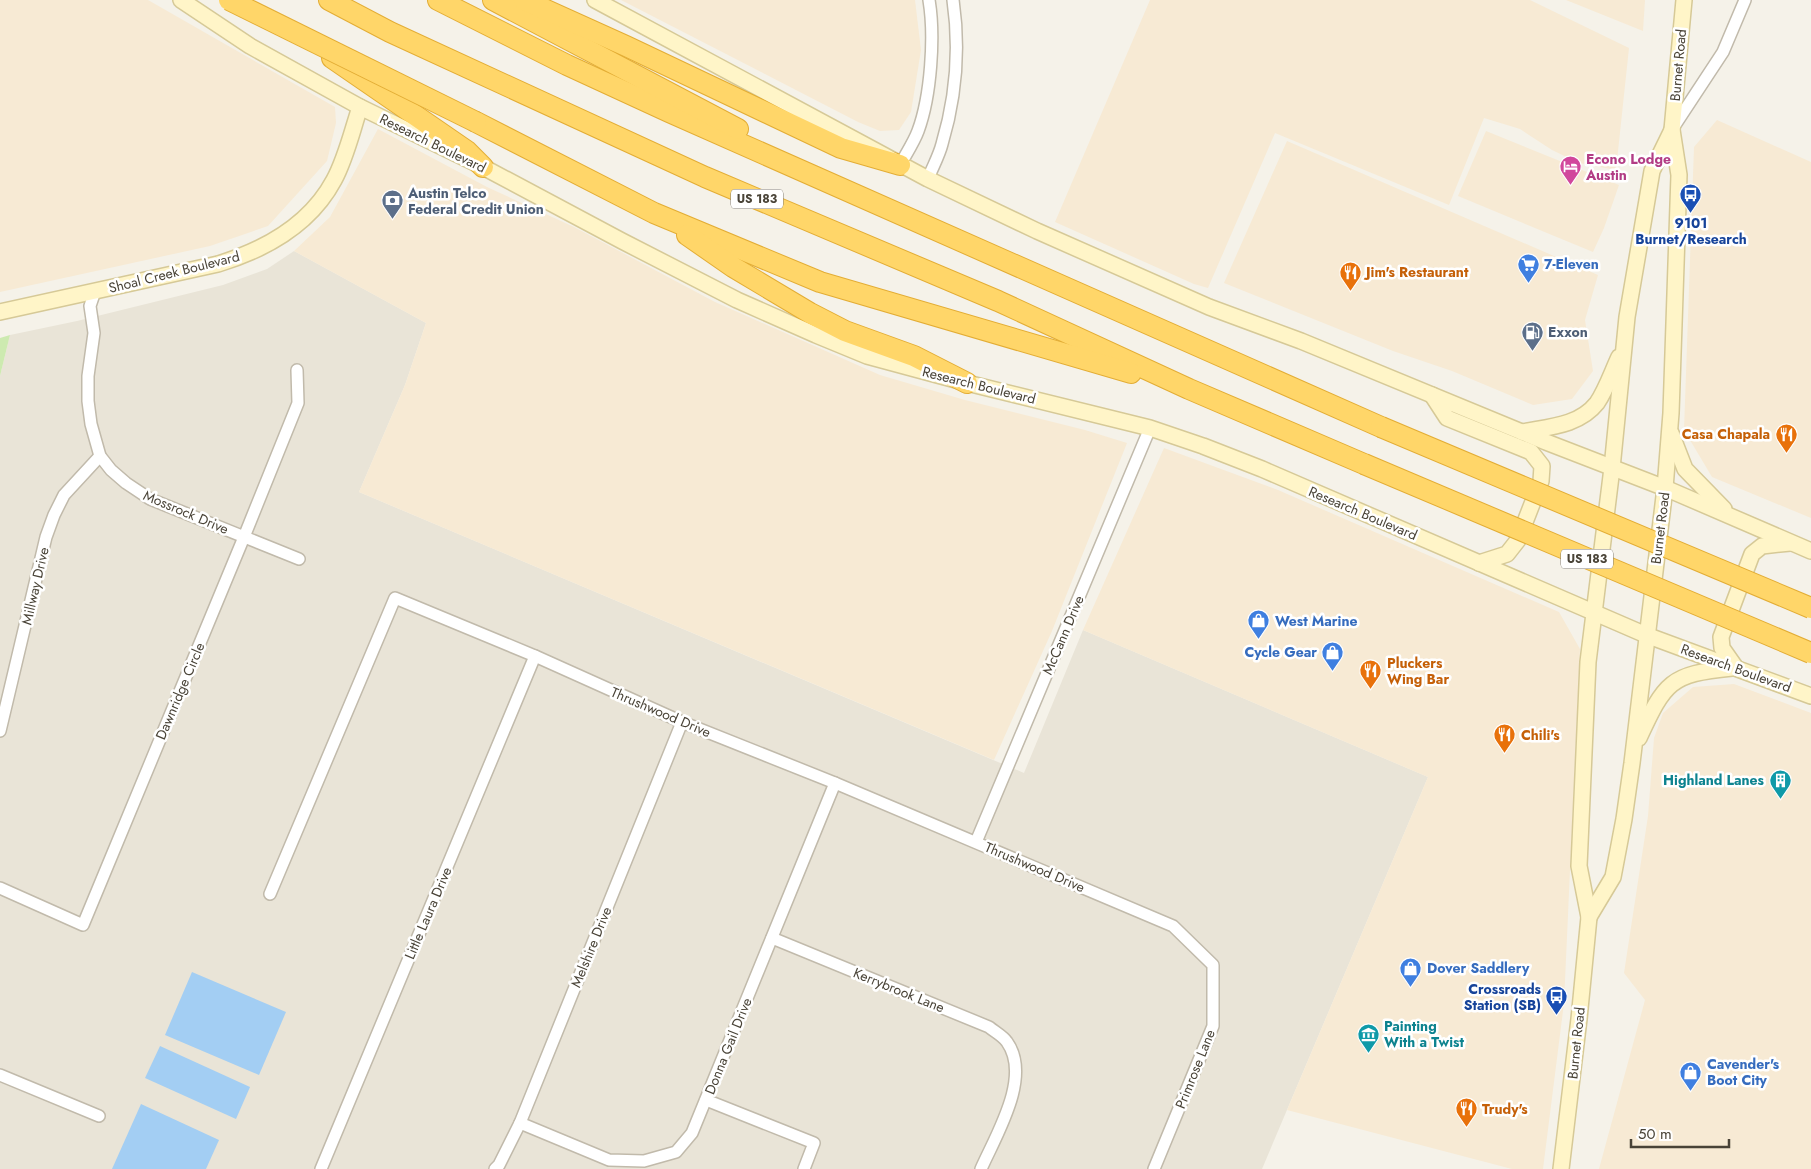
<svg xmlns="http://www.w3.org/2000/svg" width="1811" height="1169" viewBox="0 0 1811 1169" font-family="Jost,sans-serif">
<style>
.residential{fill:#e9e4d7}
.commercial{fill:#f7ead4}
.green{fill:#cdeab0}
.water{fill:#a3cef3}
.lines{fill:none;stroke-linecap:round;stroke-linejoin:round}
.street-casing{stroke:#c1baab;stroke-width:14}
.secondary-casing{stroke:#d6c997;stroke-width:18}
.highway-casing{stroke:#e3ad35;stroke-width:22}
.street{stroke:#fff;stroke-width:11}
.secondary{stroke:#fff5c8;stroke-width:15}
.highway{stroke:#ffd669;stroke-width:20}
.highway-bridge-casing{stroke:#e3ad35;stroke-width:22;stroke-linecap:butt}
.highway-bridge{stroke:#ffd669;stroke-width:20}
.labels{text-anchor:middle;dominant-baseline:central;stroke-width:5;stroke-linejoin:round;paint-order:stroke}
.shield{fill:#fff;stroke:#807b73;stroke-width:1}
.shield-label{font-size:12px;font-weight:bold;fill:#494337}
.street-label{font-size:14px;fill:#494337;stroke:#fff}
.hotel-label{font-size:14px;font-weight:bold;fill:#b23c85;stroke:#fff;text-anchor:start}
.service-label{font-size:14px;font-weight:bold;fill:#4e5e75;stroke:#fff;text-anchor:start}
.transit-label{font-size:14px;font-weight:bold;fill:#164399;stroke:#fff}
.shop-label{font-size:14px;font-weight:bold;fill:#366cbe;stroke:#fff;text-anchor:start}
.food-label{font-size:14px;font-weight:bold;fill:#c56008;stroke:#fff;text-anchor:start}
.culture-label{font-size:14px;font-weight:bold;fill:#0d838f;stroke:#fff;text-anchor:end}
</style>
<rect width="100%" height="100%" fill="#f5f2e9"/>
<path class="residential" d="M 294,251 L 426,323 L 405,385 L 359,492 L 1024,773 L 1083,630 L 1428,777 L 1262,1169 L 0,1169 L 0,376 L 10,335 L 77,321 L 223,285 L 267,269 Z"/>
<g class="commercial">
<path d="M 0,0 L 148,0 L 335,107 L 336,123 L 327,161 L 268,226 L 210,246 L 0,292 Z"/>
<path d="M 621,0 L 915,0 L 921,50 L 911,112 L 899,130 L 880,131 L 858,122 Z"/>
<path d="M 1150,0 L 1530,0 L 1629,48 L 1616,170 L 1579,163 L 1552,150 L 1520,129 L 1484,118 L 1449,205 L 1275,133 L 1208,288 L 1194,284 L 1055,222 Z"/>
<path d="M 1566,0 L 1645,0 L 1643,31 Z"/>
<path d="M 1717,120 L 1811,162 L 1811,518 L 1712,477 L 1684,430 L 1694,147 Z"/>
<path d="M 378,129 L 487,187 L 574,227 L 715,302 L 880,375 L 965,400 L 1085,430 L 1127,443 L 1052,631 L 994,760 L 359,492 L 405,385 L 426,323 L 294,251 L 330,217 Z"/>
<path d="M 1486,131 L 1619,185 L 1604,228 L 1593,252 L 1458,196 Z"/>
<path d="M 1287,141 L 1598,275 L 1585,320 L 1593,371 L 1572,399 L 1533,405 L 1452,371 L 1393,351 L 1224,283 Z"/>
<path d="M 1164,448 L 1278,490 L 1559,612 L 1580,649 L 1564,1003 L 1543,1169 L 1512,1169 L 1287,1110 L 1428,777 L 1083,630 Z"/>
<path d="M 1734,684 L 1811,713 L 1811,1169 L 1599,1169 L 1645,1000 L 1624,973 L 1648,816 L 1654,738 L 1663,713 L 1693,687 Z"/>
</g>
<path class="green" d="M 10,335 L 0,376 L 0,338 Z"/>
<g class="water">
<path d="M 192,972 L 286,1012 L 259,1075 L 165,1035 Z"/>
<path d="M 160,1046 L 250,1087 L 236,1119 L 145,1078 Z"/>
<path d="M 141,1104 L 219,1140 L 206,1169 L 112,1169 Z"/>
</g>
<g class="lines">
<defs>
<g id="street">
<path d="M 1673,128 L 1723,52 L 1745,0"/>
<path d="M 900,165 C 906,154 914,142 918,131 C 931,96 935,36 929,0"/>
<path d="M 928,179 C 932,168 939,156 942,144 C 956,97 960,48 953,0"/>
<path d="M 95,291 L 90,306 L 94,333 L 88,376 L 88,401 L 91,424 L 100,456 L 111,470 L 126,483 L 150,499 L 299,559"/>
<path d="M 0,731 L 46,537 L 54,515 L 64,495 L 100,456"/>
<path d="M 976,842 L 1150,428"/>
<path d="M 0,888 L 83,925 L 244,537 L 298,403 L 297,370"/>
<path d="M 270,894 L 395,598 L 535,656 L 682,722 L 835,783 L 1173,926 L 1213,965 L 1213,1026 L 1154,1169"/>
<path d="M 772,938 L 989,1027 C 995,1032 1003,1036 1007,1042 C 1032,1077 996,1135 981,1169"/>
<path d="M 0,1075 L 99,1116"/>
<path d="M 706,1100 L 814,1143 L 804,1169"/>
<path d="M 520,1123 L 609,1160 L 644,1161 L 676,1152 L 692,1133 L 835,783"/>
<path d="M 321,1169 L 535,656"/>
<path d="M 495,1169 L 499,1165 L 520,1123 L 682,722"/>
</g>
<g id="secondary">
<path d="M 181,0 L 250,46 L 360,107 L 483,167 L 622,241 L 737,300 L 816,335 L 867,356 L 967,383 L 1150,428 L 1203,446 L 1262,469 L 1646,635 L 1811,696"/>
<path d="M 595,0 L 928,179 L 1037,231 L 1209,307 L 1301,341 L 1546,442 L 1665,488 L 1811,551"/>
<path d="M 0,312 L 218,264 C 264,250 310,225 334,180 C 346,158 352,131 360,107"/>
<path d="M 1432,395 L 1447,418 L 1531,452 L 1542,466 L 1541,481 L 1518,540 L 1507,554 L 1479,563"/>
<path d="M 1522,432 C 1548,427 1579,426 1597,403 C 1606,390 1612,372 1619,357"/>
<path d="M 1671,433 L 1685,469 L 1724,509"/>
<path d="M 1736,668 L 1722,648 L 1721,637 L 1752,554 L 1762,546 L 1790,543"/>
<path d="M 1639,738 C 1665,682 1670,674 1732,668"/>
<path d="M 1589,917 L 1613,877 L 1624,819 L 1632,763 L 1665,488 L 1671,413 L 1679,175 L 1672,130 L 1684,0"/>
<path d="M 1561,1169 L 1579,1019 L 1589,917 L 1579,866 L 1588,662 L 1612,468 L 1627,317 L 1652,171 L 1672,130"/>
</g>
<g id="highway">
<path d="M 329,0 L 390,32 L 705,177 L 998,301 L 1189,389 L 1364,464"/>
<path d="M 438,0 L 567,65 L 669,112 L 1381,427"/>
<path d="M 493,0 L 738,129"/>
<path d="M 524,0 L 626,46 L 841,148 L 900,165"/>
<path d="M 332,58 L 467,151 L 483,167"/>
<path d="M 476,122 L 654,213 L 820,282 L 1131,373"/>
<path d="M 687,235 L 733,267 L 810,313 L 845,331 L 914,356 L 967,383"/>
</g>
</defs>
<use href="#street" class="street-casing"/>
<use href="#secondary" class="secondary-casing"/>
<use href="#highway" class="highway-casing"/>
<use href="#street" class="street"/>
<use href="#secondary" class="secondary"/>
<use href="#highway" class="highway"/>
<defs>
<g id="highway-bridge">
<path d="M 229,0 L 476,122"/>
<path d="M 1381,427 L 1811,608"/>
<path d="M 1364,464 L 1811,653"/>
</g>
</defs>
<use href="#highway-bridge" class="highway-bridge-casing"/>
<use href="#highway-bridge" class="highway-bridge"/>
</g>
<defs>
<symbol id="hotel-pin" viewBox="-11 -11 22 30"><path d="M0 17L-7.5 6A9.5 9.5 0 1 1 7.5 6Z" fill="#d1479c" stroke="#fff"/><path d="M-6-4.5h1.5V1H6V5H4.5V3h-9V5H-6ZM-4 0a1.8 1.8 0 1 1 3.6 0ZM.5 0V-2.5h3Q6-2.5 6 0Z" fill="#fff"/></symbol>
<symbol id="bus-pin" viewBox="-11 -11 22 30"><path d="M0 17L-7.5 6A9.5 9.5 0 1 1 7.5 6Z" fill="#1a4fb4" stroke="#fff"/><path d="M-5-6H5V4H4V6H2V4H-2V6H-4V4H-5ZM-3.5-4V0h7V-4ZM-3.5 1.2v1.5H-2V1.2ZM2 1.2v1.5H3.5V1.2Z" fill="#fff"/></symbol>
<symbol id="bank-pin" viewBox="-11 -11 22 30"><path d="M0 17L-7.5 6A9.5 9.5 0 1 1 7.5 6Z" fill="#5c6f8a" stroke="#fff"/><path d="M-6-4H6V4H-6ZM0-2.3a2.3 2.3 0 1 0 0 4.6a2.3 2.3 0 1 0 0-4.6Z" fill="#fff"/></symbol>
<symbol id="supermarket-pin" viewBox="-11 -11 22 30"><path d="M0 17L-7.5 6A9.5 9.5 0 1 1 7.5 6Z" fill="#3f7fe0" stroke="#fff"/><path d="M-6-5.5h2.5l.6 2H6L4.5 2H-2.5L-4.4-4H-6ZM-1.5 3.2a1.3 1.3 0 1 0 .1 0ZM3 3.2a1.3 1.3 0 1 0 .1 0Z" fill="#fff"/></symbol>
<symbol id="restaurant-pin" viewBox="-11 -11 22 30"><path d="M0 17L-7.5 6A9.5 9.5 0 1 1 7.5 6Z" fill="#e8710a" stroke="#fff"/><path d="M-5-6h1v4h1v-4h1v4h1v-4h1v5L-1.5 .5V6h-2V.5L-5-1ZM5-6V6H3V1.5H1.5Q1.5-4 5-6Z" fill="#fff"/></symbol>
<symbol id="fuel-pin" viewBox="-11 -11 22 30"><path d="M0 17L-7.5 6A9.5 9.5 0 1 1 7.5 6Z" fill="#5c6f8a" stroke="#fff"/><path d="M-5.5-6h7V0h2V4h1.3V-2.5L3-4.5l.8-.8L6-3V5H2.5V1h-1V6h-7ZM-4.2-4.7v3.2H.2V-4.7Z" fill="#fff"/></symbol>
<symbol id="shop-pin" viewBox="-11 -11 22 30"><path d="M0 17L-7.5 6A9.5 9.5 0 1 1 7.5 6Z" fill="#3f7fe0" stroke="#fff"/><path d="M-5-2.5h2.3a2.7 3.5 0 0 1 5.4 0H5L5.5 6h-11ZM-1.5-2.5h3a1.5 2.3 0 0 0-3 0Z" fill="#fff"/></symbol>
<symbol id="building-pin" viewBox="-11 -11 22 30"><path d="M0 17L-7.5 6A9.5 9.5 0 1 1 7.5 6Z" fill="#0f9aa8" stroke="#fff"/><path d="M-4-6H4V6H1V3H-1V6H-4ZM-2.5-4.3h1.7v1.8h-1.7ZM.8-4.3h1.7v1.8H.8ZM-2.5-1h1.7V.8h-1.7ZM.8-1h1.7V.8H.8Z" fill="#fff"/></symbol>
<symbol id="museum-pin" viewBox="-11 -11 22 30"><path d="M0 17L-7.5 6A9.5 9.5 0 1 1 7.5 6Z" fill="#0f9aa8" stroke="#fff"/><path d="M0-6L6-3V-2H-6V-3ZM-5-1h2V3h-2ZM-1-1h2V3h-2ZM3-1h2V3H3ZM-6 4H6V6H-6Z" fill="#fff"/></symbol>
</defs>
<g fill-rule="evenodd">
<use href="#hotel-pin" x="1558" y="154" width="25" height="34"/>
<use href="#bus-pin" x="1678" y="182" width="25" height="34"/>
<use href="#bank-pin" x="380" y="188" width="25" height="34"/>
<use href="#supermarket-pin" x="1516" y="252" width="25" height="34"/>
<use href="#restaurant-pin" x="1338" y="260" width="25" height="34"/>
<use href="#fuel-pin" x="1520" y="320" width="25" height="34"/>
<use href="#restaurant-pin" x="1774" y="422" width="25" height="34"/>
<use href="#shop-pin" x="1246" y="608" width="25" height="34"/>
<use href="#shop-pin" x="1320" y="640" width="25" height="34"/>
<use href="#restaurant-pin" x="1358" y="658" width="25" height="34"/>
<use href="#restaurant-pin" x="1492" y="722" width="25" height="34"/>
<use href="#building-pin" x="1768" y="768" width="25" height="34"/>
<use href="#shop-pin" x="1398" y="956" width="25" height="34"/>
<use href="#bus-pin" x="1544" y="984" width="25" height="34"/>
<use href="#museum-pin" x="1356" y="1022" width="25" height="34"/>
<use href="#shop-pin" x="1678" y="1060" width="25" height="34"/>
<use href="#restaurant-pin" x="1454" y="1096" width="25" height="34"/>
</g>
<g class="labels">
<g class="shield">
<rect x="731" y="189.5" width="52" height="19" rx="4"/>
<rect x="1561" y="549.5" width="52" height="19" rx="4"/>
</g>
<g class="shield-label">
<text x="757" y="199">US 183</text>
<text x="1587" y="559">US 183</text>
</g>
<g class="street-label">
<text transform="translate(1678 65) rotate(-85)">Burnet Road</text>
<text transform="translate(433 143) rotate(26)">Research Boulevard</text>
<text transform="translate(174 272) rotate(-14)">Shoal Creek Boulevard</text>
<text transform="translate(979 385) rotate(14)">Research Boulevard</text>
<text transform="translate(186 512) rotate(23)">Mossrock Drive</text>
<text transform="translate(1363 513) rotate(23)">Research Boulevard</text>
<text transform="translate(1660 528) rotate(-83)">Burnet Road</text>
<text transform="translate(35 586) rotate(-77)">Millway Drive</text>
<text transform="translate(1063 635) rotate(-67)">McCann Drive</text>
<text transform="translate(1736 668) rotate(20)">Research Boulevard</text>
<text transform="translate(180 691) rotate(-67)">Dawnridge Circle</text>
<text transform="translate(661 712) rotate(23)">Thrushwood Drive</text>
<text transform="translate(1035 867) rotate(23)">Thrushwood Drive</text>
<text transform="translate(428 913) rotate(-67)">Little Laura Drive</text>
<text transform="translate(591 947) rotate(-68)">Melshire Drive</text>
<text transform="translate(899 990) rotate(22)">Kerrybrook Lane</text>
<text transform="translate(1576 1043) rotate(-84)">Burnet Road</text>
<text transform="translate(728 1046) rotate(-68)">Donna Gail Drive</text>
<text transform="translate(1195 1069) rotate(-68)">Primrose Lane</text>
</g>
<g class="hotel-label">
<text x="1586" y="159">Econo Lodge<tspan x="1586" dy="16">Austin</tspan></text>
</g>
<g class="service-label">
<text x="408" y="193">Austin Telco<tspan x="408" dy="16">Federal Credit Union</tspan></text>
<text x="1548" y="332">Exxon</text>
</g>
<g class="transit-label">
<text x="1691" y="223">9101<tspan x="1691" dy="16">Burnet/Research</tspan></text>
<text x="1541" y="989" text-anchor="end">Crossroads<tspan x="1541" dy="16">Station (SB)</tspan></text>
</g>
<g class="shop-label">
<text x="1544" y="264">7-Eleven</text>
<text x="1275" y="621">West Marine</text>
<text x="1317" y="652" text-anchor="end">Cycle Gear</text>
<text x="1427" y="968">Dover Saddlery</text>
<text x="1707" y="1064">Cavender's<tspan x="1707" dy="16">Boot City</tspan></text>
</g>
<g class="food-label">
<text x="1366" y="272">Jim's Restaurant</text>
<text x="1770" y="434" text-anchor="end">Casa Chapala</text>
<text x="1387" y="663">Pluckers<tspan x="1387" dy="16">Wing Bar</tspan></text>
<text x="1521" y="735">Chili's</text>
<text x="1482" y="1109">Trudy's</text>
</g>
<g class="culture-label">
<text x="1764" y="780">Highland Lanes</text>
<text x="1384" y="1026" text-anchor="start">Painting<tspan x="1384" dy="16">With a Twist</tspan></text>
</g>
</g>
<path d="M1631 1139v8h98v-8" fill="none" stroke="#494337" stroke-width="2.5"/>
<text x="1638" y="1139" font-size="15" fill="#494337" stroke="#ffffff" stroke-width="4" paint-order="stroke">50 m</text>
</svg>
